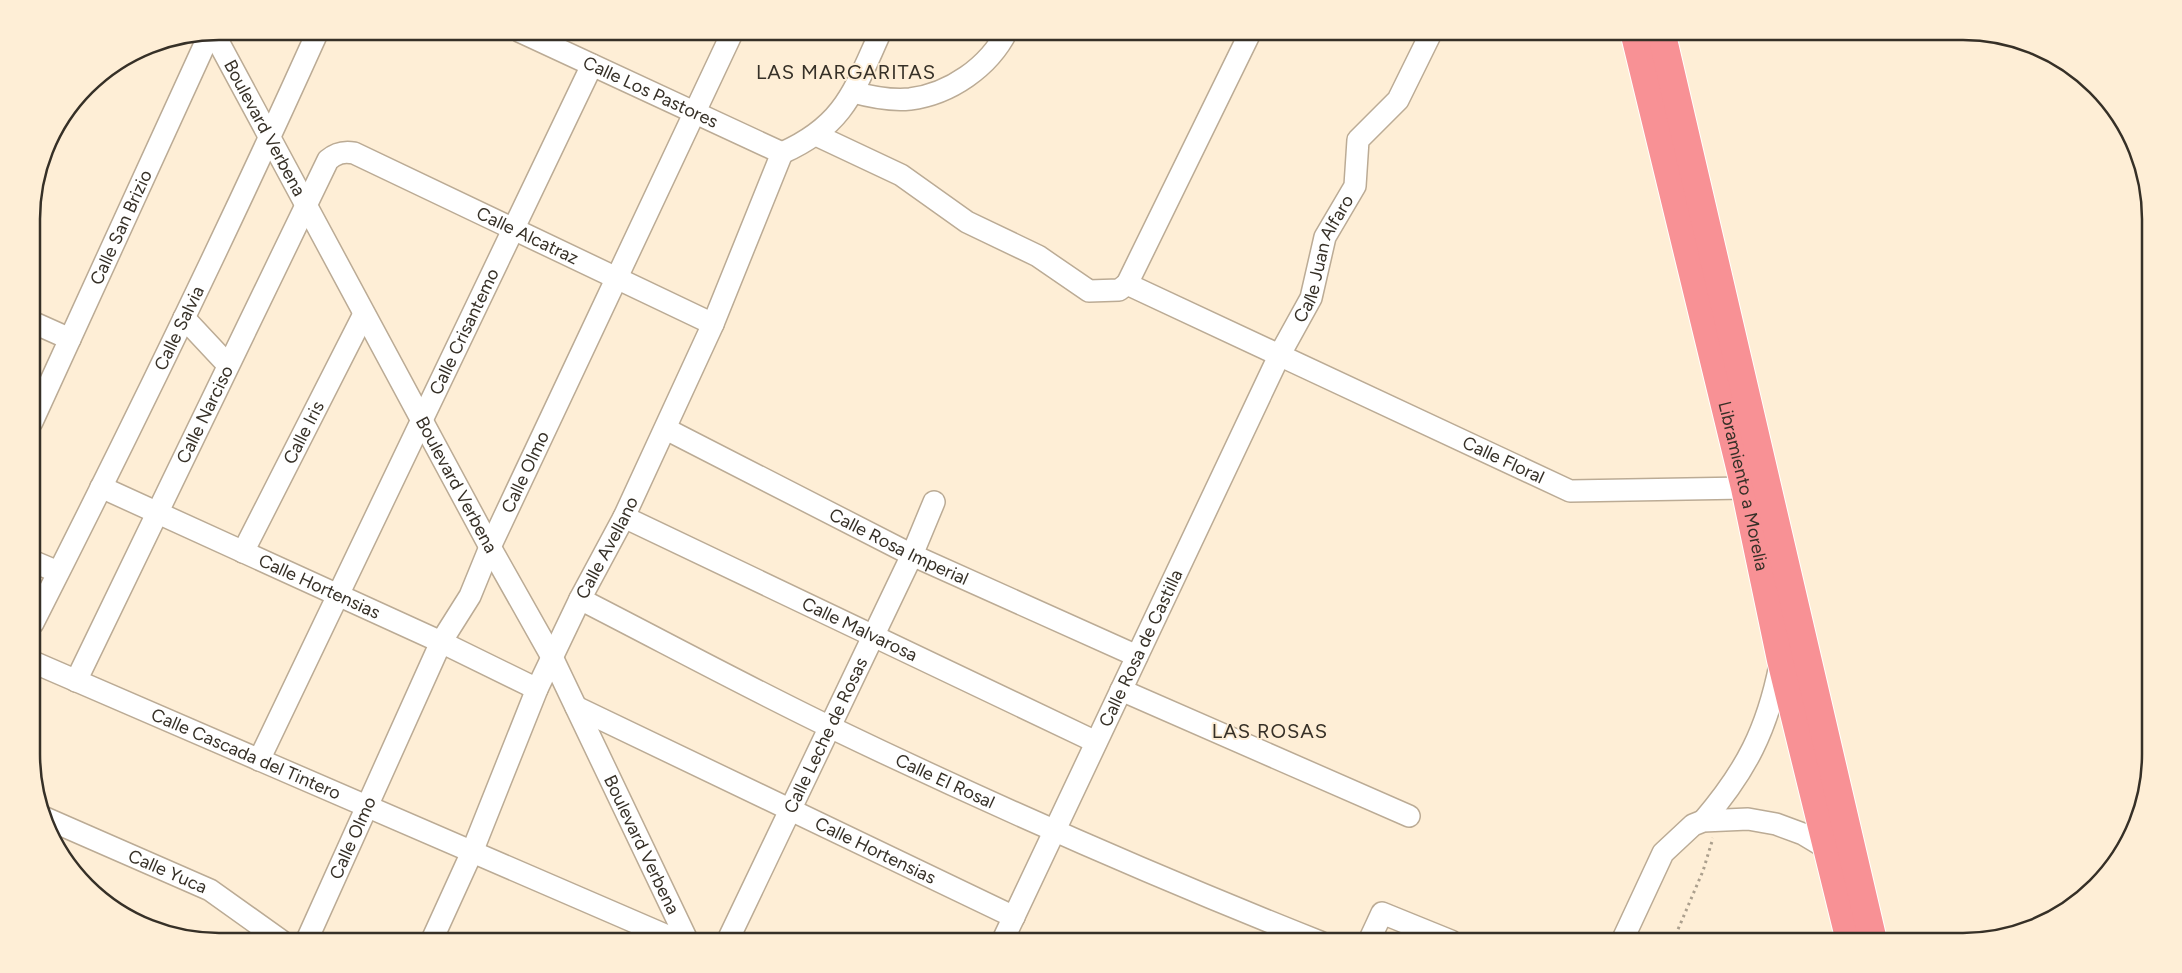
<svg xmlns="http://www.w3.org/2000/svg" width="2182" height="973" viewBox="0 0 2182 973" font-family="Figtree,sans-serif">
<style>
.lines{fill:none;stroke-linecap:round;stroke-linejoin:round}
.minor-casing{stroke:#bbab95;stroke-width:24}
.highway-casing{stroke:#fff;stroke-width:30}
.path{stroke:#ab9f8d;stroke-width:3;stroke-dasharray:2.5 4;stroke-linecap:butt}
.minor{stroke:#fff;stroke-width:21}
.highway{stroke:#f89195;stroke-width:28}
.labels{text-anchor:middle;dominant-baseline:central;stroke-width:4;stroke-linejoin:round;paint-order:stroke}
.street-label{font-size:18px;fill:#363027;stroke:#feeed6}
.quarter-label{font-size:20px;letter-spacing:1px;fill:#363027;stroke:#feeed6}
.rim{fill:none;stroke:#363027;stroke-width:2.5}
</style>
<rect width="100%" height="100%" fill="#feeed6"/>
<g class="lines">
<defs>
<g id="minor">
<path id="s1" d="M 519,31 L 782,153"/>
<path id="s2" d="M 213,32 L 490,547 L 552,657 L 688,942"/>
<path d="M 853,92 C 871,97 890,101 910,99 C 950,94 989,67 1007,31"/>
<path id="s3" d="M 816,135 L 901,175 L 967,222 L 1038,256 L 1089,291 L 1119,290 L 1127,284 L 1570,491 L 1745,488"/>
<path d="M 782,153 C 845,125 854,90 881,31"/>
<path d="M 1127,284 L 1251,31"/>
<path d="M 184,318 L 228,365"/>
<path d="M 32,322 L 70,339"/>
<path id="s4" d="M 32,422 L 210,33"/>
<path id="s5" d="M 666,429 L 912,555 L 1137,656"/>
<path id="s6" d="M 101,487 L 441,642 L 537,689"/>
<path id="s7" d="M 624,517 L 1096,742"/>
<path id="s8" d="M 243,552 L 364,314"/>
<path d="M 32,561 L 58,572"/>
<path id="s9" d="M 580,599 C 664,642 747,687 832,728 C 992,805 1154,876 1320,942"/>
<path id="s10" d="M 33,623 C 132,428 228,231 318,31"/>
<path id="s11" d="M 33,662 L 681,942"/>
<path id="s12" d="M 76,681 L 328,160 C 336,153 343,151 354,153 L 713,324"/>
<path d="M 1121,690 L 1409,816"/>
<path id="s13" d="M 576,707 L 1014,917"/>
<path id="s14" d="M 259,760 L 592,65"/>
<path id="s15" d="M 43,817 L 210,890 L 283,942"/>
<path d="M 1703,821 C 1746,771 1767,730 1780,665"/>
<path d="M 1369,941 L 1382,913 L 1451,941"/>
<path d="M 1622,941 L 1663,853 L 1693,825 L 1703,821 L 1748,819 L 1776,824 L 1803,834 L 1828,849"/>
<path id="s16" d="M 306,942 L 441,642 L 470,596 L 490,547 L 733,31"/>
<path id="s17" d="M 431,942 L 472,852 L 537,689 L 580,599 L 624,517 L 713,324 L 782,153"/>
<path id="s18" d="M 727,942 L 912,555 L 934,502"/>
<path id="s19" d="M 1002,942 L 1279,356 L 1311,298 L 1325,237 L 1355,186 L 1358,140 L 1398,100 L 1432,31"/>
</g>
<g id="highway">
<path id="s20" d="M 1634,31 L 1745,488 L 1781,660 L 1850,941"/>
<path d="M 1661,31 L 1873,941"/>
</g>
</defs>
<use href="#minor" class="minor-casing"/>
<use href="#highway" class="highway-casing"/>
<path class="path" d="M 1673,941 L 1703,871 L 1713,838"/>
<use href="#minor" class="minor"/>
<use href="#highway" class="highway"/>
</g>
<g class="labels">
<g class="street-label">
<text stroke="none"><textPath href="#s1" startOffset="145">Calle Los Pastores</textPath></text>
<text stroke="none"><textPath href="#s2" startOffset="109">Boulevard Verbena</textPath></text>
<text stroke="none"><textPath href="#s4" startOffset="214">Calle San Brizio</textPath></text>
<text stroke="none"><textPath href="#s12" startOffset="799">Calle Alcatraz</textPath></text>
<text stroke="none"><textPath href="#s19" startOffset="756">Calle Juan Alfaro</textPath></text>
<text stroke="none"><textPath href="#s10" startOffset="329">Calle Salvia</textPath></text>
<text stroke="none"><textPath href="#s14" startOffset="475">Calle Crisantemo</textPath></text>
<text stroke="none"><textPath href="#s12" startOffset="296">Calle Narciso</textPath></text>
<text stroke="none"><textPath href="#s8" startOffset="134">Calle Iris</textPath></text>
<text stroke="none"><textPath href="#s3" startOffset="771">Calle Floral</textPath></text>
<text stroke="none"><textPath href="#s16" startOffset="519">Calle Olmo</textPath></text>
<text stroke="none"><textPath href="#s2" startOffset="514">Boulevard Verbena</textPath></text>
<text stroke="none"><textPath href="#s20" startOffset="468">Libramiento a Morelia</textPath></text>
<text stroke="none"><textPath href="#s5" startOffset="261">Calle Rosa Imperial</textPath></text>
<text stroke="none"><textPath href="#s17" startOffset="432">Calle Avellano</textPath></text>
<text stroke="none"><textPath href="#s6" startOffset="240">Calle Hortensias</textPath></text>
<text stroke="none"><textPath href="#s7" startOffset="261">Calle Malvarosa</textPath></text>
<text stroke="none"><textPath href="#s19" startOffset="325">Calle Rosa de Castilla</textPath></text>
<text stroke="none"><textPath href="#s18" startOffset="229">Calle Leche de Rosas</textPath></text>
<text stroke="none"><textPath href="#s11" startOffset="232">Calle Cascada del Tintero</textPath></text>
<text stroke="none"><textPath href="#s9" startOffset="408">Calle El Rosal</textPath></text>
<text stroke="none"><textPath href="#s16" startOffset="114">Calle Olmo</textPath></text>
<text stroke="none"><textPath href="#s2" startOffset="919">Boulevard Verbena</textPath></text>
<text stroke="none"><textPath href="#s13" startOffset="332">Calle Hortensias</textPath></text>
<text stroke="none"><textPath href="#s15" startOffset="136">Calle Yuca</textPath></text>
</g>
<g class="quarter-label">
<text x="846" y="72">LAS MARGARITAS</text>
<text x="1270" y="731">LAS ROSAS</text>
</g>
</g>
<path d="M0 0H2182V973H0ZM219 40H1963A179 179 0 0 1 2142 219V754A179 179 0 0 1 1963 933H219A179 179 0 0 1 40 754V219A179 179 0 0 1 219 40Z" fill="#feeed6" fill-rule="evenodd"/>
<path class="rim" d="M219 40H1963A179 179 0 0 1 2142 219V754A179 179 0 0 1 1963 933H219A179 179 0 0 1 40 754V219A179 179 0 0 1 219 40Z"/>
</svg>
